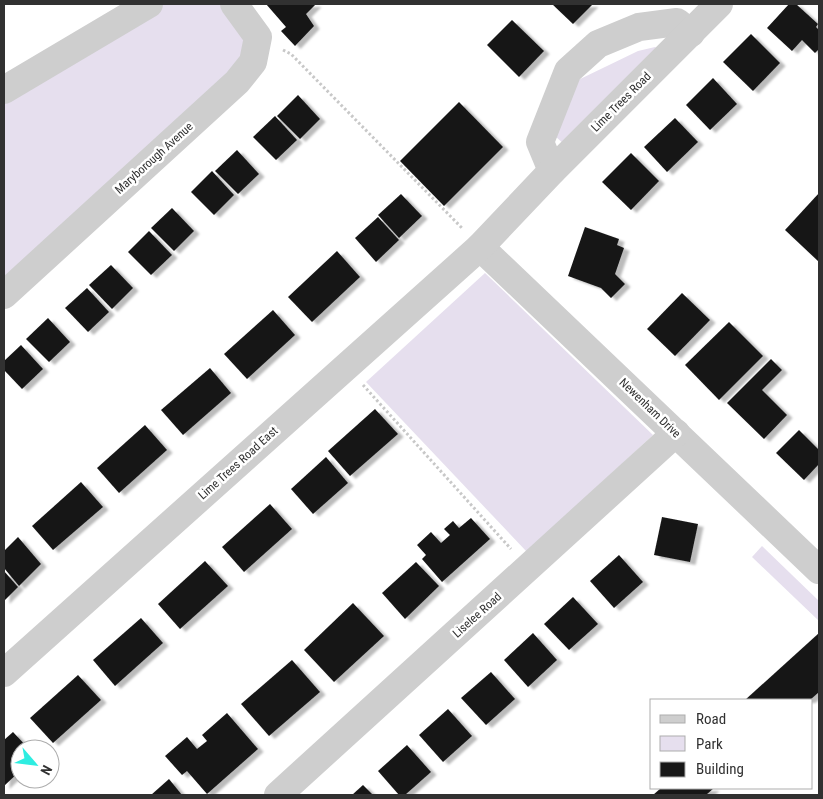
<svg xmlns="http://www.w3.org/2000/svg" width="823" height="799" viewBox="0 0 823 799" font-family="'Roboto Condensed',sans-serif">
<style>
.green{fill:#e6dfee}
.building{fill:#181818;filter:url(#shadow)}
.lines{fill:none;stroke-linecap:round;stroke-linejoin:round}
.path{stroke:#c8c8c8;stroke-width:3;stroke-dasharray:2.5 2.5;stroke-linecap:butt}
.minor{stroke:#cecece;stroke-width:28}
.labels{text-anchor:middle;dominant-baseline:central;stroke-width:5;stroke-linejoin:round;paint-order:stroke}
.street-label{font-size:12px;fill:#313131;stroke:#fff}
</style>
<defs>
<filter id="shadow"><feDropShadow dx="5.5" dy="3" stdDeviation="1" flood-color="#0004"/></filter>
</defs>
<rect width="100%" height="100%" fill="#fff"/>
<g class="green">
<path d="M 159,4 L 234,4 L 253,62 L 4,295 L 4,91 Z"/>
<path d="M 655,47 L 659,50 L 565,145 L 555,136 L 574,82 L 638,51 Z"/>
<path d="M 485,273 L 653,435 L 527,552 L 366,382 Z"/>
<path d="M 762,546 L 819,601 L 819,621 L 752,557 Z"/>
</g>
<g class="building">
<path d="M 266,4 L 316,4 L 306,14 L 314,26 L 295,46 L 281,31 L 286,27 Z"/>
<path d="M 552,4 L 593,4 L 573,24 Z"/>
<path d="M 789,4 L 796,4 L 818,24 L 816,27 L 819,30 L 819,49 L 815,53 L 802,40 L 792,51 L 767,28 Z"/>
<path d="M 512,20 L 544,51 L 519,77 L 487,45 Z"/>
<path d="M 751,34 L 780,63 L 753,91 L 723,62 Z"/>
<path d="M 713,78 L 737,104 L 710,130 L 686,105 Z"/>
<path d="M 298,95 L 320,119 L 300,139 L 277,116 Z"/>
<path d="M 459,102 L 503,147 L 444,206 L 400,161 Z"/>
<path d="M 275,116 L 297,140 L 276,160 L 253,137 Z"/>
<path d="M 675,118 L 698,142 L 667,172 L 644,147 Z"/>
<path d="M 237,150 L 259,174 L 238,194 L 215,171 Z"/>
<path d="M 631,153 L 659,181 L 631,210 L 602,182 Z"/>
<path d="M 212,171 L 234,195 L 214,215 L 191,192 Z"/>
<path d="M 819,193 L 819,262 L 785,230 Z"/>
<path d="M 401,194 L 422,216 L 399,238 L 378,215 Z"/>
<path d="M 172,208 L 194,231 L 174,251 L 151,228 Z"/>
<path d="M 378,217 L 399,240 L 376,262 L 355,238 Z"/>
<path d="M 585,227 L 619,239 L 617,245 L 624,248 L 615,274 L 625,284 L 611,298 L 601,288 L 568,276 Z"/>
<path d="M 149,231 L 172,255 L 151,275 L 128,252 Z"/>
<path d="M 337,251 L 360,277 L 312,322 L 288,297 Z"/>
<path d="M 111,265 L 133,288 L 112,309 L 89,285 Z"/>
<path d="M 87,288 L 109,312 L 88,332 L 65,308 Z"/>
<path d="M 682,293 L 710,320 L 675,356 L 647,329 Z"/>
<path d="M 273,310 L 295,335 L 247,379 L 224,354 Z"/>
<path d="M 48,318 L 70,342 L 49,362 L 26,339 Z"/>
<path d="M 729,322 L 763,356 L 719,400 L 685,365 Z"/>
<path d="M 21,345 L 43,369 L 22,389 L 4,370 L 4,361 Z"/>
<path d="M 771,359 L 782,370 L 762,390 L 787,415 L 764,439 L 727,403 Z"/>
<path d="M 210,368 L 231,393 L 183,435 L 161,410 Z"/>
<path d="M 375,409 L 398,434 L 350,476 L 328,451 Z"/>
<path d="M 145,425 L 167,450 L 119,493 L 97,468 Z"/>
<path d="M 799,430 L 819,450 L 819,464 L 804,480 L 776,453 Z"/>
<path d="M 326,457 L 348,483 L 313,514 L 291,489 Z"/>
<path d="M 81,482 L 103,507 L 53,550 L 32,526 Z"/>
<path d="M 270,504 L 292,529 L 244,572 L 222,547 Z"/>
<path d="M 662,517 L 698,524 L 690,562 L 654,555 Z"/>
<path d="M 471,518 L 490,539 L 442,582 L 422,559 L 426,555 L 417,545 L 431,532 L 441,543 L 450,535 L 444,529 L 453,521 L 459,528 Z"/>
<path d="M 18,537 L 41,564 L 19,586 L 4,568 L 4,551 Z"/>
<path d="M 619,555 L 643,582 L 614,608 L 590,581 Z"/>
<path d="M 205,561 L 228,586 L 180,629 L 158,604 Z"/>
<path d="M 416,562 L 439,586 L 405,619 L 382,593 Z"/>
<path d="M 4,571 L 18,587 L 4,601 Z"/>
<path d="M 573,597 L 598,624 L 569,650 L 544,624 Z"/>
<path d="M 353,603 L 384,636 L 334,682 L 304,650 Z"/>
<path d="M 141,618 L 163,643 L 115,686 L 93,660 Z"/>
<path d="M 533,633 L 557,660 L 528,687 L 504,660 Z"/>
<path d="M 819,633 L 819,692 L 810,700 L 745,700 Z"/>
<path d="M 292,660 L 320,692 L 269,736 L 241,704 Z"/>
<path d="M 491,672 L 515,699 L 486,725 L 461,698 Z"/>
<path d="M 78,675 L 101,700 L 53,743 L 30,718 Z"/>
<path d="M 448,709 L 472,736 L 443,762 L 419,735 Z"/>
<path d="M 227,713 L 258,749 L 207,794 L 187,771 L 182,775 L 165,756 L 187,737 L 197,749 L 207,741 L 202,735 Z"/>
<path d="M 13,732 L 29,749 L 20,749 L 20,771 L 4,786 L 4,740 Z"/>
<path d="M 407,745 L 431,772 L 405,795 L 399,795 L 378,771 Z"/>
<path d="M 169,779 L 182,795 L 151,795 Z"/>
<path d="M 363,785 L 373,795 L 352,795 Z"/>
<path d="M 661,788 L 714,788 L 706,795 L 653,795 Z"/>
</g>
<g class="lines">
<g class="path">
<path d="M 283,50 L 291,54 L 462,228"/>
<path d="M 363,385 L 511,549"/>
</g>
<g class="minor">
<path d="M 4,90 L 149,4"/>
<path d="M 552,171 L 540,142 L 568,71 L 598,44 L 639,27 L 677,22 L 691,33"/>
<path d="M 480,247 L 819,570"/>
<path d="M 4,295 L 237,82 L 253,62 L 258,37 L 234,4"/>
<path d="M 4,673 L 480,247 L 552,171 L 719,4"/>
<path d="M 278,795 L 676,433"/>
</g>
</g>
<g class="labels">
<g class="street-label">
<text transform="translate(621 102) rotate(-45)">Lime Trees Road</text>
<text transform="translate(154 158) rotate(-42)">Maryborough Avenue</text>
<text transform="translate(650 408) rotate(44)">Newenham Drive</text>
<text transform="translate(238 463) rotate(-42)">Lime Trees Road East</text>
<text transform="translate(477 615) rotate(-42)">Liselee Road</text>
</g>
</g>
<rect width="823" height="799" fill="none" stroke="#313131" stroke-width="10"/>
<rect x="650" y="699" width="162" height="90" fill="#ffffff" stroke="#adadad"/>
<rect x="660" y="715" width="25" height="8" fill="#cecece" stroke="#adadad"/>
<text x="696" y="724" font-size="15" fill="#313131">Road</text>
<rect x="660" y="736" width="25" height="15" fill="#e6dfee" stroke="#adadad"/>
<text x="696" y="749" font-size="15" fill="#313131">Park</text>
<rect x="660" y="762" width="25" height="15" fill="#181818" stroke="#adadad"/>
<text x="696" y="774" font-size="15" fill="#313131">Building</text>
<g transform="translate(35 764) rotate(118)"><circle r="24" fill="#ffffff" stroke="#adadad"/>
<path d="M0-4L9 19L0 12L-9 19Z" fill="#2eede1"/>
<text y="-8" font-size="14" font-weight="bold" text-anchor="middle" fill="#313131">N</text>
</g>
</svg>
